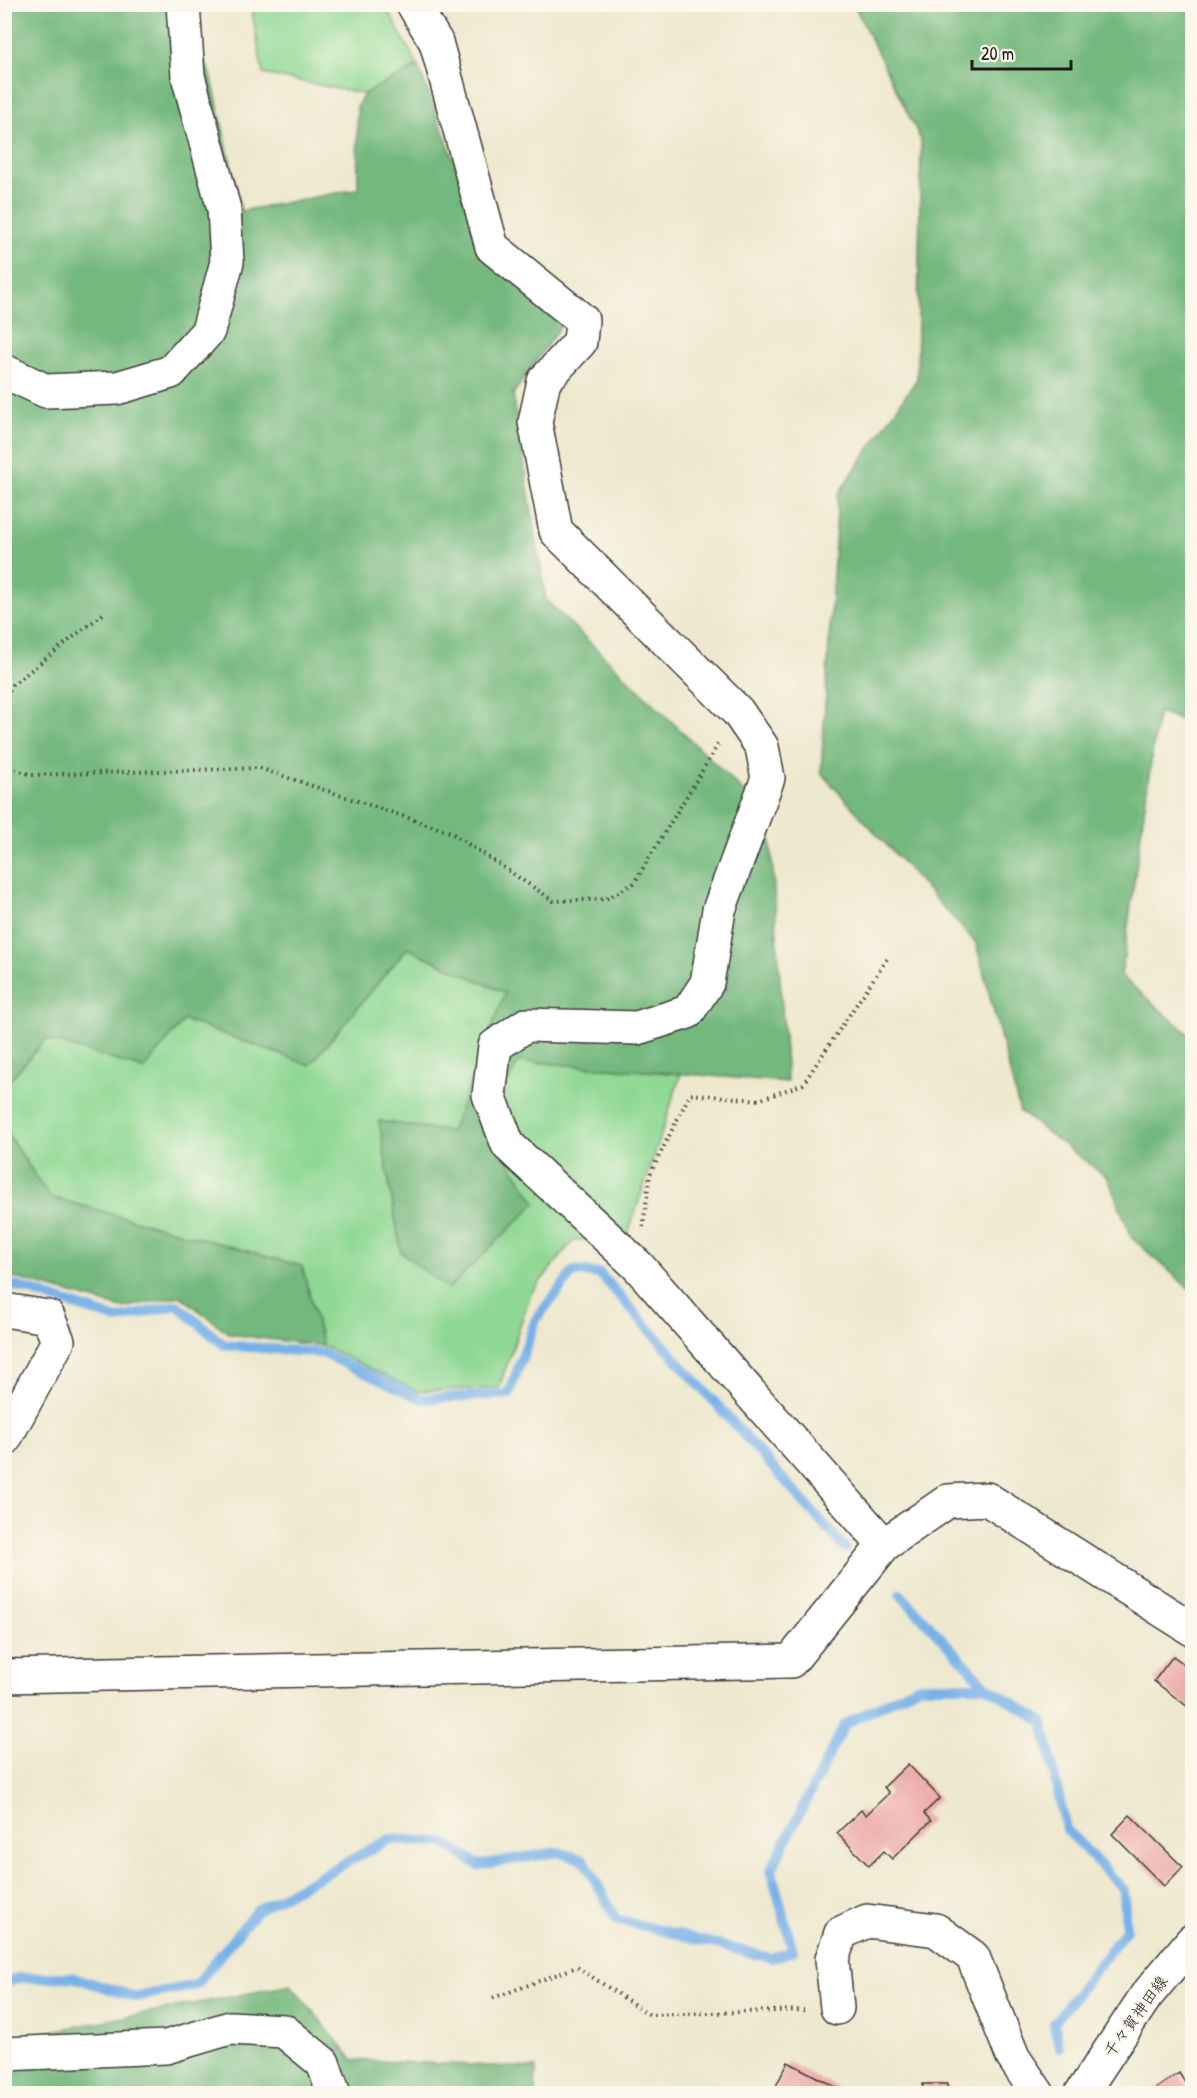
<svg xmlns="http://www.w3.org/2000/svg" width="1197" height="2098" viewBox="0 0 1197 2098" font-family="'Patrick Hand','Klee One',sans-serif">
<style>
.green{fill:#8fd893;stroke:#567a58;stroke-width:1.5}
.forest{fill:#73b87d;stroke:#486a4c;stroke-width:1.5}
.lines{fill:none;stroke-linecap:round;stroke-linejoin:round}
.stream{stroke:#78b1e8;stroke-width:10}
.building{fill:#edafaa}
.minor-casing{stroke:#3c3b37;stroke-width:36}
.major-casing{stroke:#3c3b37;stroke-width:36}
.path{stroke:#3c3b37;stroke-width:4;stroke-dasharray:1.5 4.5;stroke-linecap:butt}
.minor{stroke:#fff;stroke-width:33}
.major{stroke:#fff;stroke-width:33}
.labels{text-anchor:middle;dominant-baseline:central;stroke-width:5;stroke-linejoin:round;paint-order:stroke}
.street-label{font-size:16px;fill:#1c1c1c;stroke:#fbf7ec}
</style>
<rect width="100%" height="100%" fill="#fbf7ec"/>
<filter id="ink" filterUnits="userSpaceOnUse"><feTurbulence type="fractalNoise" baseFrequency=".0167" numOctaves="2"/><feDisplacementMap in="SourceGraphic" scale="12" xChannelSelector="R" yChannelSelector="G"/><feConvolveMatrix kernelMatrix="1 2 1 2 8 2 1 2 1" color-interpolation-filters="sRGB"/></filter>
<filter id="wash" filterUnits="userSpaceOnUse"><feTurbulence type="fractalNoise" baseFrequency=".008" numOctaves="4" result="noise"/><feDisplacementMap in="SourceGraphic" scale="24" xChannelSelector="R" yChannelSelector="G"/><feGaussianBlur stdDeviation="1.35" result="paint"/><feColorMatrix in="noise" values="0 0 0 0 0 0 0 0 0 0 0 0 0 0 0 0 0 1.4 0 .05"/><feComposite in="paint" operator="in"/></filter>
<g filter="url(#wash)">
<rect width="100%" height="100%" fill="#eee8ce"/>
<g class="green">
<path d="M 251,5 L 385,5 L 418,66 L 364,94 L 263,74 Z"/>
<path d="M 407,948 L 506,993 L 451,1132 L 379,1121 L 401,1252 L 484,1126 L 519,1061 L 681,1074 L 627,1237 L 573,1241 L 531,1293 L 499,1388 L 417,1391 L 323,1346 L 302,1266 L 50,1197 L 5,1130 L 5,1085 L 46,1039 L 144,1069 L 184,1020 L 310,1064 Z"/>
</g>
<g class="forest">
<path d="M 5,5 L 184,5 L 212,80 L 241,211 L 358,189 L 357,106 L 364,94 L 418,66 L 495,266 L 564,321 L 513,394 L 546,600 L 769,816 L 787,1082 L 519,1061 L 485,1126 L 536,1203 L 448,1289 L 401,1252 L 379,1121 L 451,1132 L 505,993 L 407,948 L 310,1065 L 184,1020 L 144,1069 L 46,1039 L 5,1085 Z"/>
<path d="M 854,5 L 1192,5 L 1192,724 L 1158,712 L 1121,976 L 1192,1037 L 1192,1291 L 1132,1238 L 1108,1178 L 1020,1112 L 976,943 L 821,773 L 838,494 L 917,379 L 921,140 Z"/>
<path d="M 4,1130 L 50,1197 L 302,1266 L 323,1346 L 230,1334 L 180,1296 L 122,1308 L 5,1275 Z"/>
<path d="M 291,1985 L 353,2060 L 536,2068 L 535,2094 L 5,2094 L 5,2040 Z"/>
</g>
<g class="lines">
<g class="stream">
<path d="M 4,1282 L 117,1319 L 177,1305 L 224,1345 L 322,1353 L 422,1399 L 509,1394 L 536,1319 L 574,1271 L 600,1274 L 845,1548"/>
<path d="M 900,1594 L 986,1686 L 1043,1722 L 1066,1829 L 1124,1890 L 1126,1930 L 1054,2023 L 1059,2047"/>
<path d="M 4,1985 L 17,1978 L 72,1977 L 136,1997 L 196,1985 L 257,1910 L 390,1839 L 445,1843 L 478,1865 L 558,1852 L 584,1860 L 616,1919 L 771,1958 L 793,1951 L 771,1870 L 845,1724 L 919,1686 L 986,1686"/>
</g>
</g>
<g id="blocks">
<g class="building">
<path d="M 1173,1656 L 1192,1670 L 1192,1710 L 1154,1681 Z"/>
<path d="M 908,1764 L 940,1798 L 924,1813 L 931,1821 L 892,1859 L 884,1851 L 869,1866 L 837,1833 L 861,1810 L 866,1815 L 889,1793 L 884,1787 Z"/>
<path d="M 1130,1815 L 1183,1867 L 1164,1886 L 1112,1834 Z"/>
<path d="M 788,2062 L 849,2094 L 772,2094 Z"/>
<path d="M 1179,2073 L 1192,2094 L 1148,2094 Z"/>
<rect x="923" y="2084" width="24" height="10"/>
</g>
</g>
</g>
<g filter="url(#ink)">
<use href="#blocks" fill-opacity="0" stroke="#3c3b37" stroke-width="1.5"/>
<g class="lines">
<defs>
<g id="minor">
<path d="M 413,4 L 436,42 L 492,247 L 582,320 L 580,342 L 544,381 L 535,422 L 556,531 L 738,712 L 762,747 L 768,778 L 719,910 L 707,983 L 688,1012 L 637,1028 L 526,1025 L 495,1046 L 489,1095 L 508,1145 L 638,1266 L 884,1545"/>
<path d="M 4,371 L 46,391 L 117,388 L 171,372 L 208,331 L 227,262 L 224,209 L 188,76 L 183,4"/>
<path d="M 4,1310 L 48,1317 L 58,1341 L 4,1440"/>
<path d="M 4,1676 L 791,1661 L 884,1545 L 948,1501 L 987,1499 L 1192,1629"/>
<path d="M 837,2008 L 832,1959 L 841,1933 L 867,1921 L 936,1930 L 973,1957 L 1013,2057 L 1038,2094"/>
<path d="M 4,2054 L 166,2047 L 230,2028 L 284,2031 L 323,2063 L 334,2094"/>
</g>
<path id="major" d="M 1081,2094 L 1146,1996 L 1192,1941"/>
</defs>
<use href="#minor" class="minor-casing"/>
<use href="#major" class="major-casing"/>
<g class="path">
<path d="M 4,708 L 12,685 L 103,614"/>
<path d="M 4,765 L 31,775 L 259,768 L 450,832 L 554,901 L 606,899 L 634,883 L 719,743"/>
<path d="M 643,1227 L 650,1174 L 690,1094 L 759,1100 L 803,1084 L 889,956"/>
<path d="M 493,1998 L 577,1967 L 650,2015 L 804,2010"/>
</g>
<use href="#minor" class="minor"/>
<use href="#major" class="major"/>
</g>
</g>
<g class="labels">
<g class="street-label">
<text transform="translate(1135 2016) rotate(-54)">千々賀神田線</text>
</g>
</g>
<rect width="1197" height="2098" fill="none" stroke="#fbf7ec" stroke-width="24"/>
<path d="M972 60v9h99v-9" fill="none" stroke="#1c1c1c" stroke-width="3"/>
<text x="981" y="60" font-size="18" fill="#1c1c1c" stroke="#fbf7ec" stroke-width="4.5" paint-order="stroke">20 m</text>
</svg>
